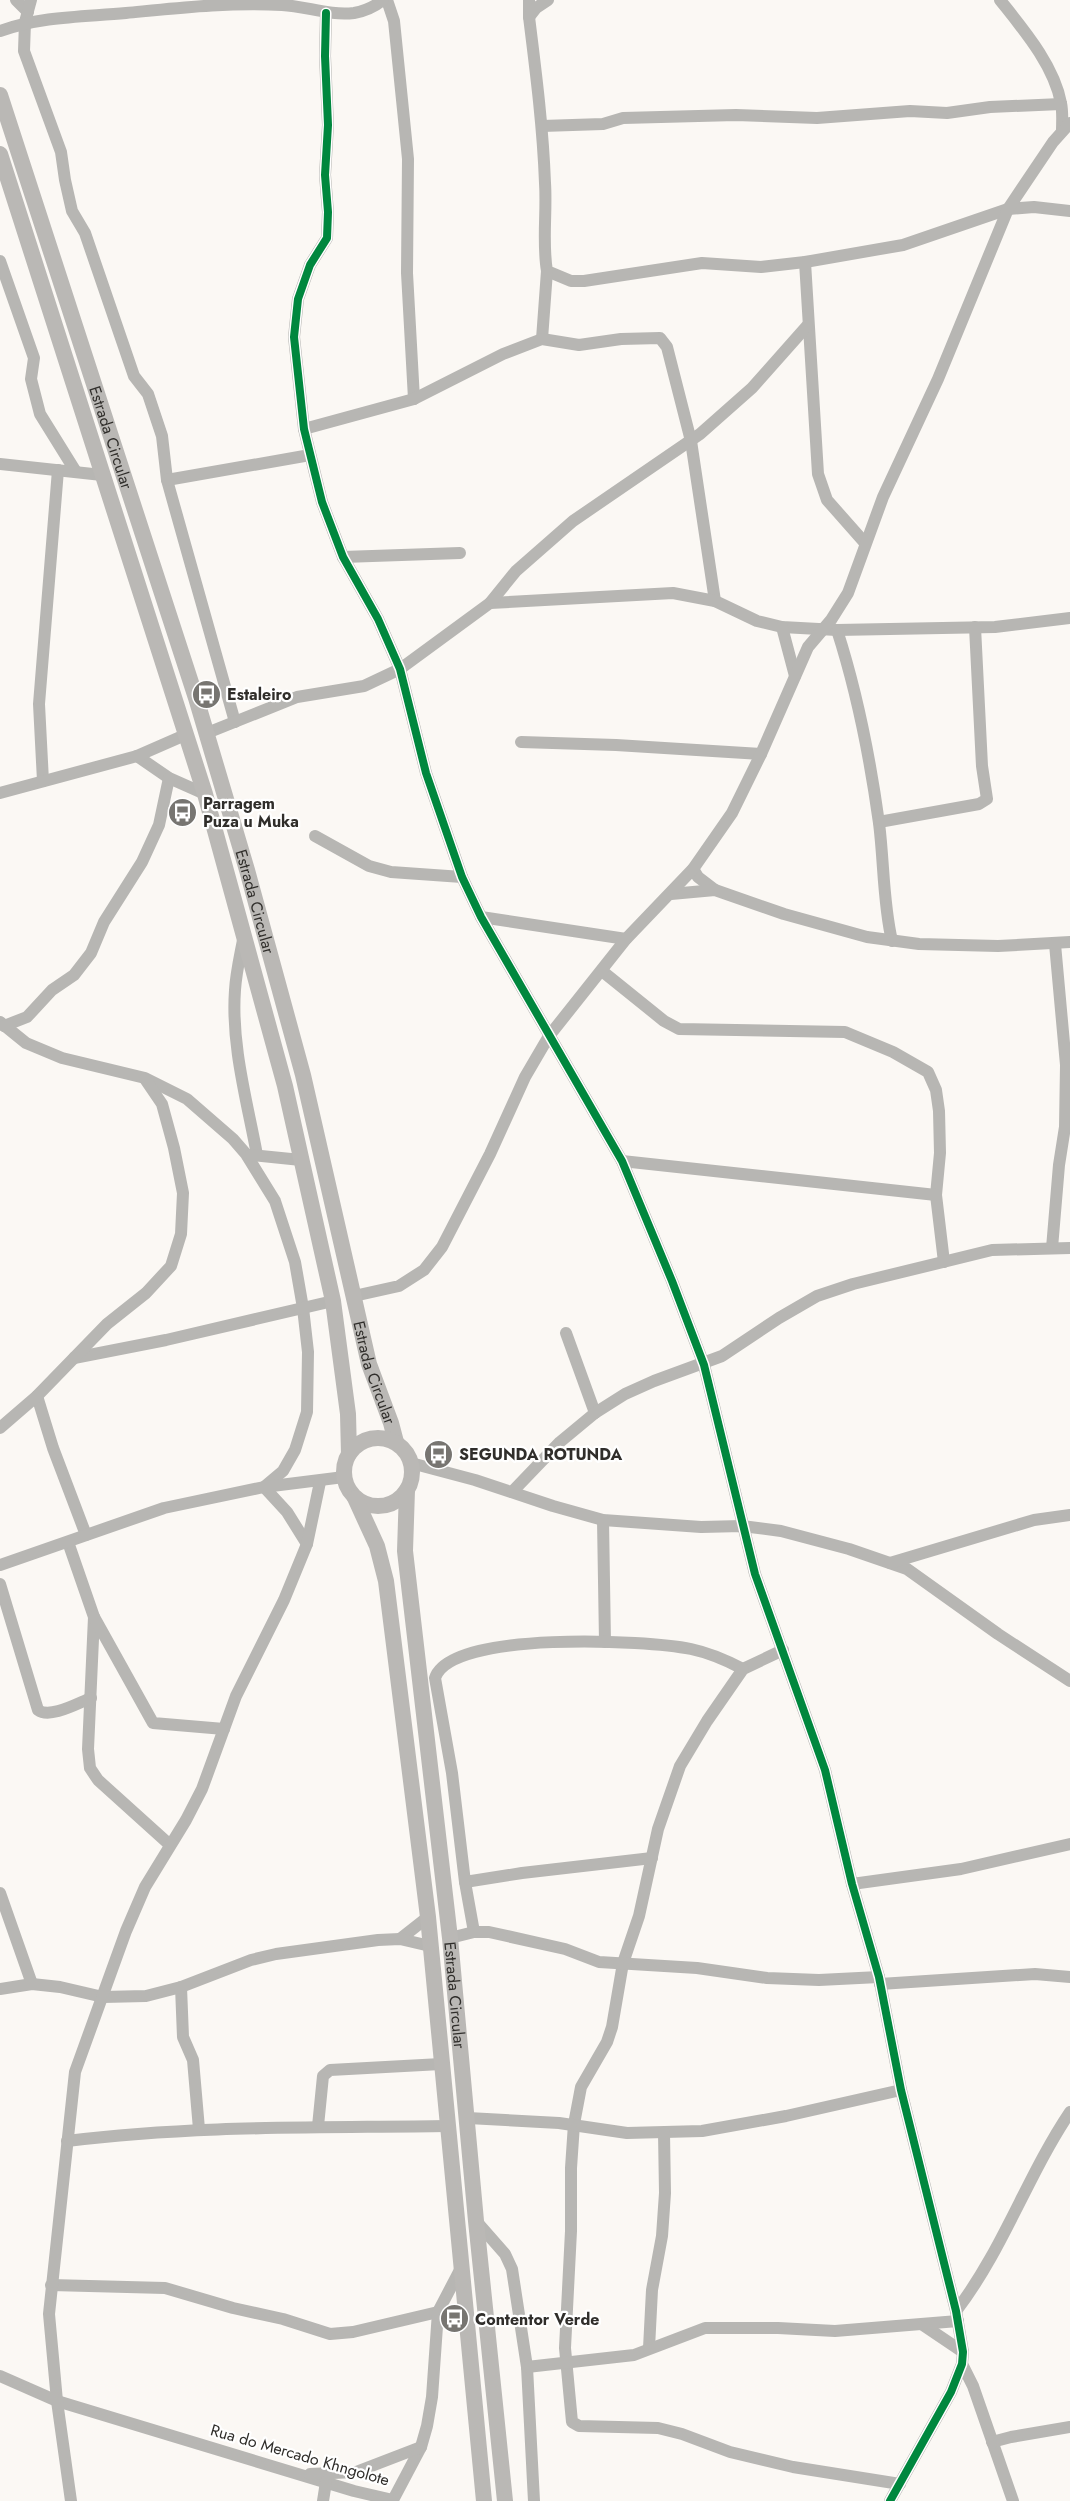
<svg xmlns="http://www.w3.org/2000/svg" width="1070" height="2501" viewBox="0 0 1070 2501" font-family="Jost,sans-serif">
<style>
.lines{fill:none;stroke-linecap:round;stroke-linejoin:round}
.minor{stroke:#b7b6b3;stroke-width:12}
.major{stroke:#bab8b5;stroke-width:16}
.cycleway-casing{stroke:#fff;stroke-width:11}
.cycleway{stroke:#00873e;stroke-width:8}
.labels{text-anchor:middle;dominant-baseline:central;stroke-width:4.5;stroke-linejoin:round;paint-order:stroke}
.street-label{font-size:16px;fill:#302e2b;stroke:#fff}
.poi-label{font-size:16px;font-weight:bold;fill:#302e2b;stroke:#fff;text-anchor:start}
</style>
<rect width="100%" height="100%" fill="#fbf8f4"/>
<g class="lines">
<g class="minor">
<path d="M 16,0 L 28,12"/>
<path d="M 31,0 L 25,22 L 24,51 L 61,152 L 65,180 L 72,211 L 85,233 L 134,376 L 148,394 L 162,436 L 167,480 L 235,722"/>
<path d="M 387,0 L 394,21 L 408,159 L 407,273 L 414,399"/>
<path d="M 529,0 L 529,17 C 536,73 543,128 545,183 C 547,212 542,243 547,271 L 571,281 L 584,281 L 702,263 L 761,267 L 805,262 L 903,245 L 1008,209 L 1034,207 L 1070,211"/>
<path d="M 1000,0 C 1023,29 1054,65 1061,103 C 1063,112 1062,122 1062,131"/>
<path d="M 326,13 L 325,56 L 328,125 L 325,175 L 328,212 L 327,238 L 310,265 L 298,299 L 294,337 L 304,429 L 322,502 L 343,557 L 378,619 L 400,669 L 426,773 L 462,877 L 481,917 L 622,1161 L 672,1281 L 704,1365 L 755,1574 L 825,1770 L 852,1884 L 879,1977 L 901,2090 L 956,2311 L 963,2352 L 962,2364 L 951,2392 L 890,2501"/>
<path d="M 529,17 L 536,8 L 548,0"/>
<path d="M 0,31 C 43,16 81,17 126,13 C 178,8 229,2 282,5 C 306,6 329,16 354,13 C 366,11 374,7 383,0"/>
<path d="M 542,126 L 603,124 L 623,118 L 736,115 L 817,118 L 910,111 L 947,113 L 990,107 L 1061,104"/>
<path d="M 0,261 L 34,358 L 31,379 L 40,414 L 76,472"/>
<path d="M 805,262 L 818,474 L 827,500 L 865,543"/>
<path d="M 542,339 L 547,271"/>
<path d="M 304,429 L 414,399 L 503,354 L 542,339 L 579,345 L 621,339 L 660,338 L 667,347 L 691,441 L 715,601"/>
<path d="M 0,464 L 102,475"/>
<path d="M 167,480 L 310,455"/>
<path d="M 343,557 L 460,553"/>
<path d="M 490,603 L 673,593 L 715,601 L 757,621 L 782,627 L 837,630 L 995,627 L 1070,618"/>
<path d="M 782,627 L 795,676"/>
<path d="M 837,630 C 857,692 870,758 879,823 C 884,862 883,903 892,941"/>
<path d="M 207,733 L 297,697 L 364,686 L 400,669 L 490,603 L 516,571 L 573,521 L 700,434 L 752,388 L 807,326"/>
<path d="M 521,742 L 616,745 L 761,754"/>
<path d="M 137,756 L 169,778 L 205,794"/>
<path d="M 43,781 L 39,704 L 58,470"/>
<path d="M 0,793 L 137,756 L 185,735"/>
<path d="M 879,822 L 979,804 L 987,799 L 982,766 L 975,627"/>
<path d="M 315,836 L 369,866 L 391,872 L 462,877"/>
<path d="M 693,869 L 698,877 L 715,890"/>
<path d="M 671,894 L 715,890 L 784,914 L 867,937 L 919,944 L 998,946 L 1070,942"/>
<path d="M 481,917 L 626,939"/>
<path d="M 243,940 C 240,956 236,973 235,990 C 231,1045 247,1101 257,1155"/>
<path d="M 602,971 L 664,1021 L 679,1029 L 845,1032 L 893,1052 L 928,1072 L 936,1090 L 939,1111 L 940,1153 L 936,1195 L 944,1262"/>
<path d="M 0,1022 L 26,1043 L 62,1058 L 145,1078 L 187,1099 L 233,1139 L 246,1154 L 275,1201 L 295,1262 L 303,1308 L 308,1352 L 307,1412 L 295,1450 L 283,1471 L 264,1487 L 287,1512 L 307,1544"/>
<path d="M 4,1026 L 27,1017 L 52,990 L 74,975 L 91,953 L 104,922 L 142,862 L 159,825 L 169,778"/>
<path d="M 251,1155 L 301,1160"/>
<path d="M 622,1161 L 936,1195"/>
<path d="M 1052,1248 L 1059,1165 L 1065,1127 L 1066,1065 L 1055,944"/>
<path d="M 354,1296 L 399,1286 L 424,1270 L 442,1247 L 490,1154 L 525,1077 L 549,1036 L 626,939 L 693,869 L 732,813 L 761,754 L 808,647 L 831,620 L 848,593 L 883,497 L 938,379 L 1008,209 L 1053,142 L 1070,123"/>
<path d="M 566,1333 L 595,1413"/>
<path d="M 74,1358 L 166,1340 L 333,1301"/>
<path d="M 37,1396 L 53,1448 L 86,1535"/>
<path d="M 0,1428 L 37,1396 L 107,1324 L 146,1293 L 171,1266 L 181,1234 L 183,1193 L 174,1148 L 162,1104 L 145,1079"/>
<path d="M 411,1463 L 475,1480 L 553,1506 L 603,1520 L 701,1527 L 742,1526 L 781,1531 L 849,1549 L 907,1569 L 998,1634 L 1070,1681"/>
<path d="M 512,1492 L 560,1442 L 595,1413 L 625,1394 L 654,1381 L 722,1356 L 779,1318 L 817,1296 L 853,1284 L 992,1250 L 1070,1248"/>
<path d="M 603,1520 L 605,1642"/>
<path d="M 68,1542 L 94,1617 L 88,1749 L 90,1768 L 98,1780 L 170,1845"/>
<path d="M 890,1563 L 1034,1520 L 1070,1515"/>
<path d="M 0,1565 L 164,1508 L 264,1487 L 344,1477"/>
<path d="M 0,1584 L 38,1710 C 50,1719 78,1703 91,1698"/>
<path d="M 94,1617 L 153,1723 L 224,1729"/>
<path d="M 783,1650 L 743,1669 L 707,1721 L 680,1766 L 658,1829 L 639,1916 L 623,1963 L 612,2027 L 607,2042 L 581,2087 L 574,2124 L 571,2168 L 571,2231 L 565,2348 L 572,2422 L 579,2426 L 658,2428 L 682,2434 L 730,2452 L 793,2467 L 900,2484"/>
<path d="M 465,1882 L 522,1873 L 652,1858"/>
<path d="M 852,1884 L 961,1869 L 1070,1844"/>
<path d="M 0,1893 L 32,1984"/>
<path d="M 474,1932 L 465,1882 L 452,1773 L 435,1678 C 450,1630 648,1640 691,1649 C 710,1653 726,1660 743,1669"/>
<path d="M 450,1938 L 474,1932 L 489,1932 L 565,1949 L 599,1962 L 697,1968 L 767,1978 L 819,1980 L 879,1977"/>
<path d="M 400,1939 L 428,1917"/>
<path d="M 880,1984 L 1035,1974 L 1070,1977"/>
<path d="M 181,1987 L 183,2037 L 193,2060 L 199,2129"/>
<path d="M 0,1989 L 32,1984 L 60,1987 L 103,1997 L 146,1996 L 181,1987 L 251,1960 L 276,1954 L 378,1940 L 400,1939 L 430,1946"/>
<path d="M 468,2118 L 559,2123 L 627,2133 L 702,2131 L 786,2116 L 901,2090"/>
<path d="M 318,2126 L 323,2076 L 330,2070 L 441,2064"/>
<path d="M 67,2141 C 194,2125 320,2128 447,2126"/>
<path d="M 476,2221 L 505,2254 L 512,2269 L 527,2367 L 534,2501"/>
<path d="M 51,2285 L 165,2288 L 233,2308 L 283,2319 L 330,2334 L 353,2332 L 438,2312"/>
<path d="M 956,2311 C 1003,2250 1027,2176 1070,2112"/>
<path d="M 923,2325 L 963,2352"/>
<path d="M 649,2348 L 652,2290 L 662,2236 L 665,2193 L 664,2133"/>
<path d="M 962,2364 L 973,2386 L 1013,2501"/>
<path d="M 527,2367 L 634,2355 L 705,2328 L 778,2328 L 835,2331 L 958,2321"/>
<path d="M 0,2376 L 57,2401 L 354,2491 L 393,2500 L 421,2447 L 427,2426 L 432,2397 L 438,2312 L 461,2268"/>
<path d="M 992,2442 L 1011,2437 L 1070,2427"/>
<path d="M 310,2474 L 356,2472 L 421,2447"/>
<path d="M 71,2501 L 57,2401 L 49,2314 L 75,2072 L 126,1931 L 145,1887 L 186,1820 L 202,1789 L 236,1696 L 284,1600 L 307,1544 L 320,1482"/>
<path d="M 323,2501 L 326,2482"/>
</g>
<g class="major">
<path id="s1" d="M 0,95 L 196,698 L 247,870 L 303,1075 L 369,1364 L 391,1423 L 396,1442"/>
<path d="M 0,154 L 205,794 L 285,1086 L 333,1301 L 348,1414 L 349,1454"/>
<circle cx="378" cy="1472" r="34"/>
<path id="s2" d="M 407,1490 L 405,1551 L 450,1938 L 476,2221 L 505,2501"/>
<path d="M 355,1498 L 377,1546 L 386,1581 L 428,1917 L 484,2501"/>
</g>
<defs>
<path id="cycleway" d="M 326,13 L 325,56 L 328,125 L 325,175 L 328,212 L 327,238 L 310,265 L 298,299 L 294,337 L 304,429 L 322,502 L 343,557 L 378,619 L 400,669 L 426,773 L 462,877 L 481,917 L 622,1161 L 672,1281 L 704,1365 L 755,1574 L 825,1770 L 852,1884 L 879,1977 L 901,2090 L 956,2311 L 963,2352 L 962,2364 L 951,2392 L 890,2501"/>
</defs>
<use href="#cycleway" class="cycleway-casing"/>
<use href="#cycleway" class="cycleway"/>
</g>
<defs>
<symbol id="bus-disc" viewBox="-11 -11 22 22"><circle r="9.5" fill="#777571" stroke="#fff"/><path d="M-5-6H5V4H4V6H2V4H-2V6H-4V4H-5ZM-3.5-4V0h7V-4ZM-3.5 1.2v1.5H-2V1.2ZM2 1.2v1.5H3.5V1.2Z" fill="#fff"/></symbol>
</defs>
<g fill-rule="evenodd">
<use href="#bus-disc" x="190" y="678" width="33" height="33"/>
<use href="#bus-disc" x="166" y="796" width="33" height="33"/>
<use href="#bus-disc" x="422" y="1438" width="33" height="33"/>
<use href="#bus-disc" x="438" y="2302" width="33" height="33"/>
</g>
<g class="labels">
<g class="street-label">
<text stroke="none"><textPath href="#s1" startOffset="360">Estrada Circular</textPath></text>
<text stroke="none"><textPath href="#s1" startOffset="846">Estrada Circular</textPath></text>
<text stroke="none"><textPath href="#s1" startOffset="1332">Estrada Circular</textPath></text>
<text stroke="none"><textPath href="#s2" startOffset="508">Estrada Circular</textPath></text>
<text transform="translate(300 2455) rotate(16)">Rua do Mercado Khngolote</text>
</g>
<g class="poi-label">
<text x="227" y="694">Estaleiro</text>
<text x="203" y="803">Parragem<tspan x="203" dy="18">Puza u Muka</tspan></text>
<text x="459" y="1454">SEGUNDA ROTUNDA</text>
<text x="475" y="2319">Contentor Verde</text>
</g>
</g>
</svg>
